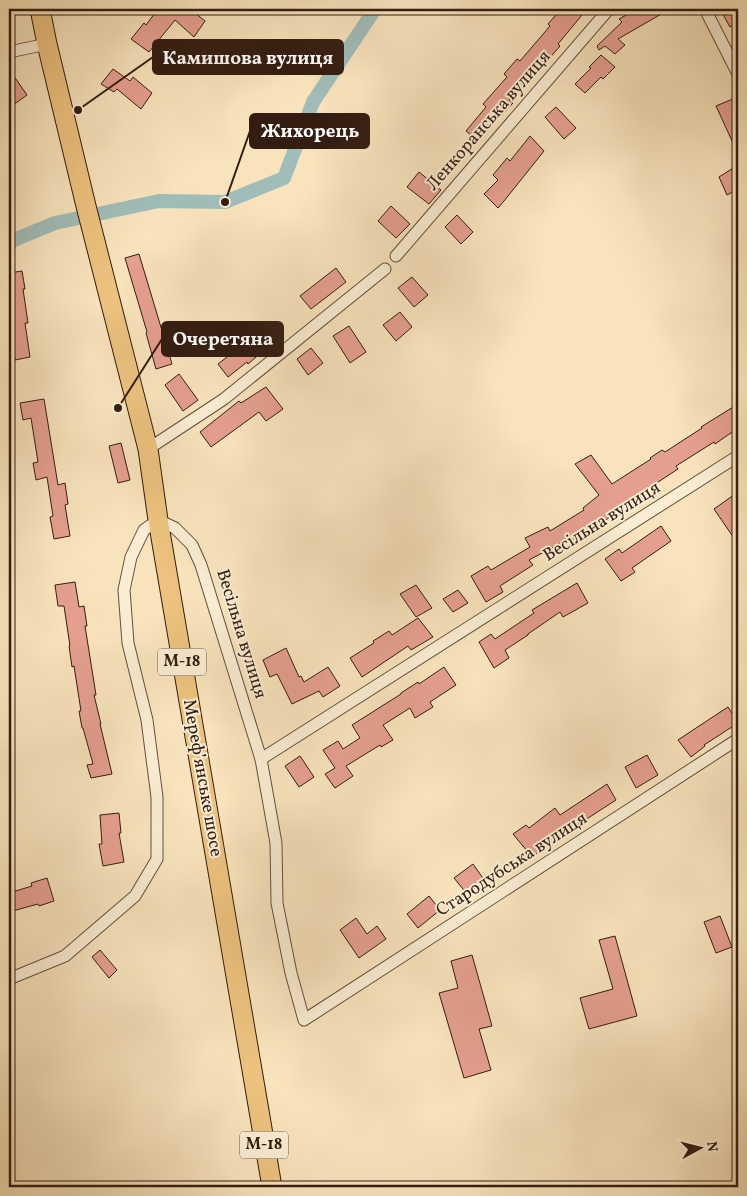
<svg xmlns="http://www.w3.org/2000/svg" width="747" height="1196" viewBox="0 0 747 1196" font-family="Vollkorn,serif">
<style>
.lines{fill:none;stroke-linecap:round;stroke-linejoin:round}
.canal{stroke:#a0bdb9;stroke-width:14}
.building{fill:#e59f8f;stroke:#331d11}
.minor-casing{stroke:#644e3c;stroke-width:13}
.trunk-casing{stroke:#331d11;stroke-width:21}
.minor{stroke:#faedd3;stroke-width:11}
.trunk{stroke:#ecc27e;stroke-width:19}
.labels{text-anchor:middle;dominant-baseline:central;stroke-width:4;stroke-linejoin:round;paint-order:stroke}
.shield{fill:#faedd3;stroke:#6f5b4b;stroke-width:1}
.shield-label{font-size:16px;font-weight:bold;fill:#331d11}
.street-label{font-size:18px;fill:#331d11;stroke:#faedd3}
.leader{fill:none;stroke:#331d11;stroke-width:2}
.callout-dot{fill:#331d11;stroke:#faedd3;stroke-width:2}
.callout{fill:#331d11;stroke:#331d11;stroke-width:2}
.callout-label{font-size:19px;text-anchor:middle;font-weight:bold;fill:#fff}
</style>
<rect width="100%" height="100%" fill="#f8e3bc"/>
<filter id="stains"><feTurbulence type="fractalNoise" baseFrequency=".004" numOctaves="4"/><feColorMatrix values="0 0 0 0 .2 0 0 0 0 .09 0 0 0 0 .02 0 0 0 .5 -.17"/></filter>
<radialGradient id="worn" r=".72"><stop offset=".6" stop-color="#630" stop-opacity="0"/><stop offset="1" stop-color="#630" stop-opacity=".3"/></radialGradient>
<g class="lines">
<path class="canal" d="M 9,242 L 55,223 L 159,201 L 225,202 L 284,178 L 313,102 L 375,9"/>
</g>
<g class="building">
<path d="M 158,9 L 190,9 L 205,21 L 194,37 L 175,20 L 149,52 L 131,39 L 144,23 L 146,25 Z"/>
<path d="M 561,9 L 587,9 L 558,44 L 560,46 L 547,61 L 545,59 L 509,100 L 513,103 L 498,119 L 497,118 L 478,141 L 466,131 L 486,107 L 483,104 L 507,77 L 504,74 L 517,59 L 520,61 L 550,26 L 548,24 Z"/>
<path d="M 637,9 L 670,9 L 618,39 L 625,45 L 615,54 L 605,46 L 599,50 L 597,46 L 622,22 L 619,19 Z"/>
<path d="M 720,9 L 738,9 L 738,23 L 730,27 Z"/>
<path d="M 601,55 L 615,67 L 603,79 L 601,77 L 585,93 L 575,84 L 591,68 L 589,67 Z"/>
<path d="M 9,69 L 27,95 L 9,108 Z"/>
<path d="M 113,69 L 130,81 L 133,77 L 152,93 L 141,109 L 117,89 L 114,92 L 101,84 Z"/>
<path d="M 735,98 L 738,104 L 738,154 L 716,106 Z"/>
<path d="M 556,107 L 576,128 L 564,139 L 545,117 Z"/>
<path d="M 530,136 L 544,151 L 504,201 L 498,208 L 484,194 L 498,180 L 493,175 L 507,158 L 510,161 Z"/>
<path d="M 738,165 L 738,189 L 727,195 L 719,177 Z"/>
<path d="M 419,172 L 441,190 L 429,204 L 407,187 Z"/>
<path d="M 391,206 L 410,224 L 396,238 L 378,221 Z"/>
<path d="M 457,215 L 473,232 L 461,244 L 445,227 Z"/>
<path d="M 139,254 L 172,364 L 156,369 L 146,333 L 147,332 L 125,258 Z"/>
<path d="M 336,268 L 346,282 L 311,309 L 300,296 Z"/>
<path d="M 22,271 L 25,289 L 23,289 L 28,323 L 25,323 L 30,357 L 15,360 L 9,311 L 9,273 Z"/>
<path d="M 412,277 L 428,295 L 414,307 L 398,288 Z"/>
<path d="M 400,312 L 412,327 L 396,341 L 383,325 Z"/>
<path d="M 349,326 L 366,352 L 350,363 L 333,336 Z"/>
<path d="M 258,329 L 271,344 L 248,364 L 247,362 L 228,377 L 218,364 L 236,350 L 235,348 Z"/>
<path d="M 311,348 L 323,363 L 308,375 L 297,359 Z"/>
<path d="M 179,374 L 198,400 L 183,411 L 165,385 Z"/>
<path d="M 266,387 L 283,409 L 266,421 L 259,412 L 211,447 L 200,432 L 239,401 L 241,403 Z"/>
<path d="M 44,399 L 58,485 L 65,483 L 68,504 L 65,505 L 70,536 L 54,539 L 50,517 L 53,516 L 47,477 L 36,480 L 33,463 L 38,462 L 31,418 L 23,420 L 20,403 Z"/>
<path d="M 738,404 L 738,428 L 715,444 L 714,442 L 676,466 L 678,469 L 652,486 L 653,488 L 632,501 L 631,500 L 597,527 L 596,525 L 570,541 L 569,539 L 529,560 L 533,565 L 500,586 L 503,592 L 486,602 L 471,576 L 488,566 L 491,570 L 530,547 L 525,538 L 548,527 L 550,531 L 584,510 L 583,508 L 599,495 L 575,464 L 591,455 L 612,484 L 651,459 L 650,458 L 662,450 L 665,452 L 702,428 L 701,427 Z"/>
<path d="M 121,443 L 130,480 L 118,483 L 109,446 Z"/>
<path d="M 738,492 L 738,544 L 714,509 Z"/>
<path d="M 661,526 L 671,541 L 632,568 L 635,572 L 621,581 L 605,559 L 619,549 L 622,553 Z"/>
<path d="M 75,582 L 79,607 L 84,606 L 87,626 L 85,626 L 96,695 L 94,695 L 101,724 L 100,724 L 112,774 L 91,778 L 87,765 L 93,764 L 83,728 L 82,728 L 79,711 L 81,711 L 74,666 L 72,667 L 69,646 L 70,646 L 64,606 L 58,606 L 55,585 Z"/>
<path d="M 577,583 L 588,603 L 563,617 L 560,612 L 528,634 L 528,635 L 505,650 L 509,658 L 494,668 L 479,642 L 491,634 L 495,639 L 534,613 L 532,610 Z"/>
<path d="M 416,585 L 432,608 L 416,617 L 400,594 Z"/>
<path d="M 458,590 L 468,603 L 453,612 L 443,599 Z"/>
<path d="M 418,618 L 433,637 L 411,650 L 408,646 L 362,677 L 350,658 L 374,643 L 373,641 L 389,631 L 392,635 Z"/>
<path d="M 286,648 L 299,677 L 301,676 L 304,682 L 328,667 L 340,686 L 323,697 L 319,691 L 292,704 L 277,674 L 270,677 L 263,660 Z"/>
<path d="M 444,667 L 456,685 L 430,702 L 433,707 L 415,718 L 410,708 L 383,725 L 393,740 L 381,747 L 380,745 L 346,766 L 353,776 L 335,788 L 325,774 L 335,768 L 323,750 L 338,741 L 343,749 L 360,738 L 352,725 L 401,694 L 401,693 L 418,682 L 419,684 Z"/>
<path d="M 728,707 L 738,723 L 704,745 L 705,746 L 691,757 L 678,740 L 693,730 Z"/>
<path d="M 647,755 L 658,775 L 636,788 L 625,767 Z"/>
<path d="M 300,756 L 314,777 L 299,787 L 285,766 Z"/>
<path d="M 607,784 L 616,800 L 571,829 L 572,830 L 552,845 L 551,843 L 532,857 L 513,834 L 526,825 L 529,828 L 555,808 L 560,815 Z"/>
<path d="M 119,813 L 121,833 L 119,833 L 124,862 L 103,866 L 99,844 L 102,844 L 100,815 Z"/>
<path d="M 473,864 L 485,881 L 467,894 L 454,878 Z"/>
<path d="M 47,878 L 54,901 L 39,906 L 38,904 L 9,912 L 9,893 L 32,886 L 31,883 Z"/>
<path d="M 429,896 L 440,910 L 418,928 L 407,914 Z"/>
<path d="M 720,916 L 732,947 L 716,953 L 704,922 Z"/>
<path d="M 356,918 L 367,934 L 377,926 L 386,939 L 359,958 L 340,930 Z"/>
<path d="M 615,936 L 637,1016 L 589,1029 L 580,998 L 613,989 L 599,940 Z"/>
<path d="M 100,950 L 117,970 L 109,978 L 92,957 Z"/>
<path d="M 472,955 L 492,1026 L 479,1029 L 491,1070 L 464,1078 L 439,993 L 458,988 L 451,961 Z"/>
</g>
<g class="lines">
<defs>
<g id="minor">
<path d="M 705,9 L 738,74"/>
<path d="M 9,52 L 47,44"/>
<path d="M 396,256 L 609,9"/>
<path d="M 148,449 L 224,399 L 385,269"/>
<path d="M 261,759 L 738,456"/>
<path d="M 9,979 L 65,956 L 135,896 L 157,859 L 157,797 L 147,720 L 128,643 L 124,590 L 131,557 L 144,530 L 158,520 L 175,528 L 192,545 L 201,565 L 261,759 L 276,843 L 277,903 L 291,973 L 304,1020 L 738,739"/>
</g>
<path id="trunk" d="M 40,9 L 47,44 L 86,206 L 148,449 L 158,520 L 272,1187"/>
</defs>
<use href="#minor" class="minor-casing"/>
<use href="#trunk" class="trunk-casing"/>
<use href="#minor" class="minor"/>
<use href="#trunk" class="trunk"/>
</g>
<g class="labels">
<g class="shield">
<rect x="158" y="648.5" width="48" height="27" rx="4"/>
<rect x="240" y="1131.5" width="48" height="27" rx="4"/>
</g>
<g class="shield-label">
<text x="182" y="662">М-18</text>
<text x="264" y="1145">М-18</text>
</g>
<g class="street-label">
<text transform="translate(489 121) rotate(-49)">Ленкоранська вулиця</text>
<text transform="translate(602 522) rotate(-32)">Весільна вулиця</text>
<text transform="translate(241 634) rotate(73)">Весільна вулиця</text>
<text transform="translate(202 778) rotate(80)">Мереф’янське шосе</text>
<text transform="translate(512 865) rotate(-33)">Стародубська вулиця</text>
</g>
</g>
<path class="leader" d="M78 110L153 57M225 202L250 131M118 408L162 339"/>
<g class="callout-dot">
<circle cx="78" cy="110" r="5"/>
<circle cx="225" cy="202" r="5"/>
<circle cx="118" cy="408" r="5"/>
</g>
<g class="callout">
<rect x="153" y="40" width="190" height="34" rx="5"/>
<rect x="250" y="114" width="119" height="34" rx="5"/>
<rect x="162" y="322" width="121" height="34" rx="5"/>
</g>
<g class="callout-label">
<text x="248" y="64">Камишова вулиця</text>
<text x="310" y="137">Жихорець</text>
<text x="223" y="345">Очеретяна</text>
</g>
<rect width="747" height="1196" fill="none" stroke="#f8e3bc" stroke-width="30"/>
<rect x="10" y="10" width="727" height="1176" fill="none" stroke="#331d11" stroke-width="2.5"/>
<rect x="15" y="15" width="717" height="1166" fill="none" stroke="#331d11"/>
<g transform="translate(700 1148) rotate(83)" stroke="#faedd3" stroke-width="4" paint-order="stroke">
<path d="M0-4L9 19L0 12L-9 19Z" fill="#331d11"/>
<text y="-8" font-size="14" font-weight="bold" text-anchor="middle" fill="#331d11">N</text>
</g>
<rect width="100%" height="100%" filter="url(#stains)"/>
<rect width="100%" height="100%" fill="url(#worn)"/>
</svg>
